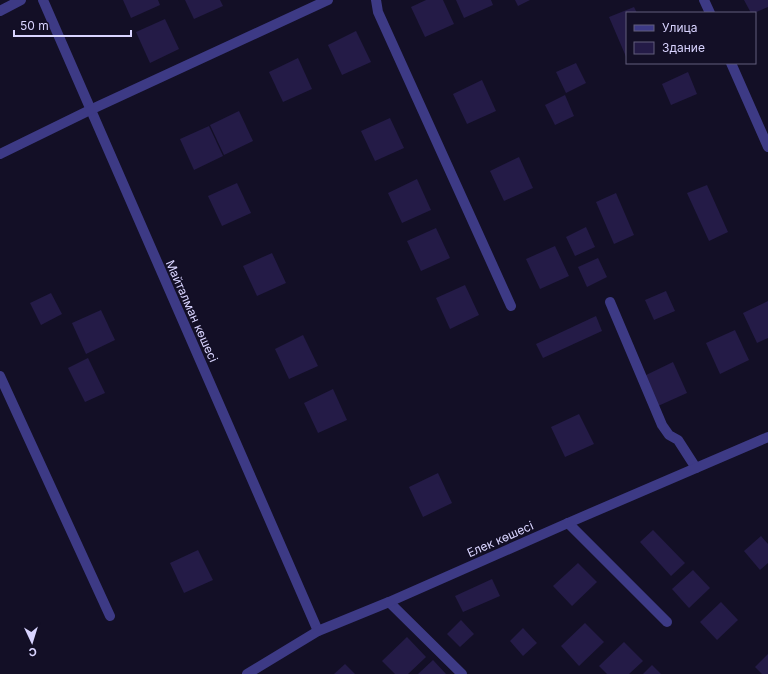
<svg xmlns="http://www.w3.org/2000/svg" width="768" height="674" viewBox="0 0 768 674" font-family="Inter,sans-serif">
<style>
.building{fill:#241b47}
.lines{fill:none;stroke-linecap:round;stroke-linejoin:round}
.minor{stroke:#3d3a85;stroke-width:10}
.labels{text-anchor:middle;dominant-baseline:central;stroke-width:3;stroke-linejoin:round;paint-order:stroke}
.street-label{font-size:12px;fill:#d9d4ff;stroke:#130f26}
</style>
<rect width="100%" height="100%" fill="#130f26"/>
<g class="building">
<path d="M 123,0 L 158,0 L 160,5 L 131,18 Z"/>
<path d="M 185,0 L 220,0 L 223,6 L 194,19 Z"/>
<path d="M 426,0 L 443,0 L 454,24 L 425,37 L 411,7 Z"/>
<path d="M 456,0 L 491,0 L 493,5 L 464,18 Z"/>
<path d="M 515,0 L 530,0 L 518,6 Z"/>
<path d="M 744,0 L 768,0 L 768,7 L 754,13 L 751,13 Z"/>
<path d="M 634,7 L 637,13 L 627,13 L 627,59 L 609,17 Z"/>
<path d="M 165,19 L 179,49 L 150,63 L 136,32 Z"/>
<path d="M 356,31 L 371,62 L 342,75 L 328,45 Z"/>
<path d="M 298,58 L 312,89 L 283,102 L 269,72 Z"/>
<path d="M 576,63 L 586,83 L 566,93 L 556,72 Z"/>
<path d="M 688,72 L 697,94 L 671,105 L 662,84 Z"/>
<path d="M 482,80 L 496,111 L 467,124 L 453,94 Z"/>
<path d="M 565,95 L 574,116 L 555,125 L 545,105 Z"/>
<path d="M 239,111 L 253,141 L 224,155 L 210,125 Z"/>
<path d="M 390,118 L 404,148 L 375,161 L 361,131 Z"/>
<path d="M 209,126 L 223,156 L 194,170 L 180,139 Z"/>
<path d="M 519,157 L 533,188 L 504,201 L 490,171 Z"/>
<path d="M 417,179 L 431,210 L 402,223 L 388,193 Z"/>
<path d="M 237,183 L 251,213 L 222,226 L 208,196 Z"/>
<path d="M 707,185 L 728,232 L 709,241 L 687,193 Z"/>
<path d="M 616,193 L 634,235 L 614,244 L 596,202 Z"/>
<path d="M 586,227 L 595,247 L 575,256 L 566,237 Z"/>
<path d="M 436,228 L 450,258 L 421,271 L 407,241 Z"/>
<path d="M 555,246 L 569,276 L 540,289 L 526,259 Z"/>
<path d="M 272,253 L 286,283 L 257,296 L 243,266 Z"/>
<path d="M 598,258 L 607,277 L 587,287 L 578,267 Z"/>
<path d="M 465,285 L 479,315 L 450,329 L 436,298 Z"/>
<path d="M 666,291 L 675,311 L 654,320 L 645,300 Z"/>
<path d="M 51,293 L 62,314 L 41,325 L 30,303 Z"/>
<path d="M 768,301 L 768,338 L 757,343 L 743,313 Z"/>
<path d="M 101,310 L 115,340 L 86,354 L 72,323 Z"/>
<path d="M 596,316 L 602,331 L 543,358 L 536,344 Z"/>
<path d="M 735,330 L 749,360 L 720,374 L 706,343 Z"/>
<path d="M 303,335 L 318,366 L 289,379 L 275,349 Z"/>
<path d="M 88,358 L 105,393 L 85,402 L 68,368 Z"/>
<path d="M 673,362 L 687,393 L 658,406 L 644,376 Z"/>
<path d="M 333,389 L 347,420 L 318,433 L 304,403 Z"/>
<path d="M 579,414 L 594,444 L 565,457 L 551,427 Z"/>
<path d="M 438,473 L 452,503 L 423,517 L 409,487 Z"/>
<path d="M 653,530 L 685,563 L 671,576 L 640,542 Z"/>
<path d="M 761,536 L 768,544 L 768,563 L 760,570 L 744,551 Z"/>
<path d="M 198,550 L 213,580 L 184,593 L 170,563 Z"/>
<path d="M 578,563 L 597,582 L 572,606 L 553,586 Z"/>
<path d="M 693,570 L 710,588 L 689,608 L 672,589 Z"/>
<path d="M 492,579 L 500,596 L 463,612 L 455,596 Z"/>
<path d="M 721,602 L 738,620 L 717,640 L 700,622 Z"/>
<path d="M 461,620 L 474,634 L 460,647 L 447,634 Z"/>
<path d="M 585,623 L 604,642 L 579,666 L 561,646 Z"/>
<path d="M 523,628 L 537,643 L 523,656 L 510,641 Z"/>
<path d="M 407,637 L 426,657 L 408,674 L 395,674 L 382,661 Z"/>
<path d="M 624,642 L 643,661 L 629,674 L 607,674 L 599,666 Z"/>
<path d="M 768,654 L 768,674 L 762,674 L 755,667 Z"/>
<path d="M 433,660 L 446,674 L 418,674 Z"/>
<path d="M 345,664 L 355,674 L 334,674 Z"/>
<path d="M 652,665 L 661,674 L 643,674 Z"/>
</g>
<g class="lines">
<g class="minor">
<path d="M 43,0 L 318,631"/>
<path d="M 376,0 L 378,12 L 511,306"/>
<path d="M 704,0 L 710,13"/>
<path d="M 0,11 L 21,0"/>
<path d="M 731,63 L 768,147"/>
<path d="M 0,154 L 90,110 L 328,0"/>
<path d="M 610,302 L 662,425 L 669,435 L 678,440 L 696,468"/>
<path d="M 0,376 L 110,616"/>
<path d="M 568,523 L 667,622"/>
<path d="M 389,602 L 462,674"/>
<path d="M 247,674 L 318,631 L 389,602 L 568,523 L 768,437"/>
</g>
</g>
<g class="labels">
<g class="street-label">
<text transform="translate(192 311) rotate(66)">Майталман көшесі</text>
<text transform="translate(500 539) rotate(-24)">Елек көшесі</text>
</g>
</g>
<rect x="626" y="12" width="130" height="52" fill="#130f26" stroke="#625e7d"/>
<rect x="634" y="25" width="20" height="6" fill="#3d3a85" stroke="#625e7d"/>
<text x="662" y="32" font-size="12" fill="#d9d4ff">Улица</text>
<rect x="634" y="42" width="20" height="12" fill="#241b47" stroke="#625e7d"/>
<text x="662" y="52" font-size="12" fill="#d9d4ff">Здание</text>
<g transform="translate(32 642) rotate(176)" stroke="#130f26" stroke-width="3" paint-order="stroke">
<path d="M0-3L7 15L0 10L-7 15Z" fill="#d9d4ff"/>
<text y="-6" font-size="11" font-weight="bold" text-anchor="middle" fill="#d9d4ff">С</text>
</g>
<path d="M14 30v6h117v-6" fill="none" stroke="#d9d4ff" stroke-width="2"/>
<text x="20" y="30" font-size="12" fill="#d9d4ff" stroke="#130f26" stroke-width="3" paint-order="stroke">50 m</text>
</svg>
